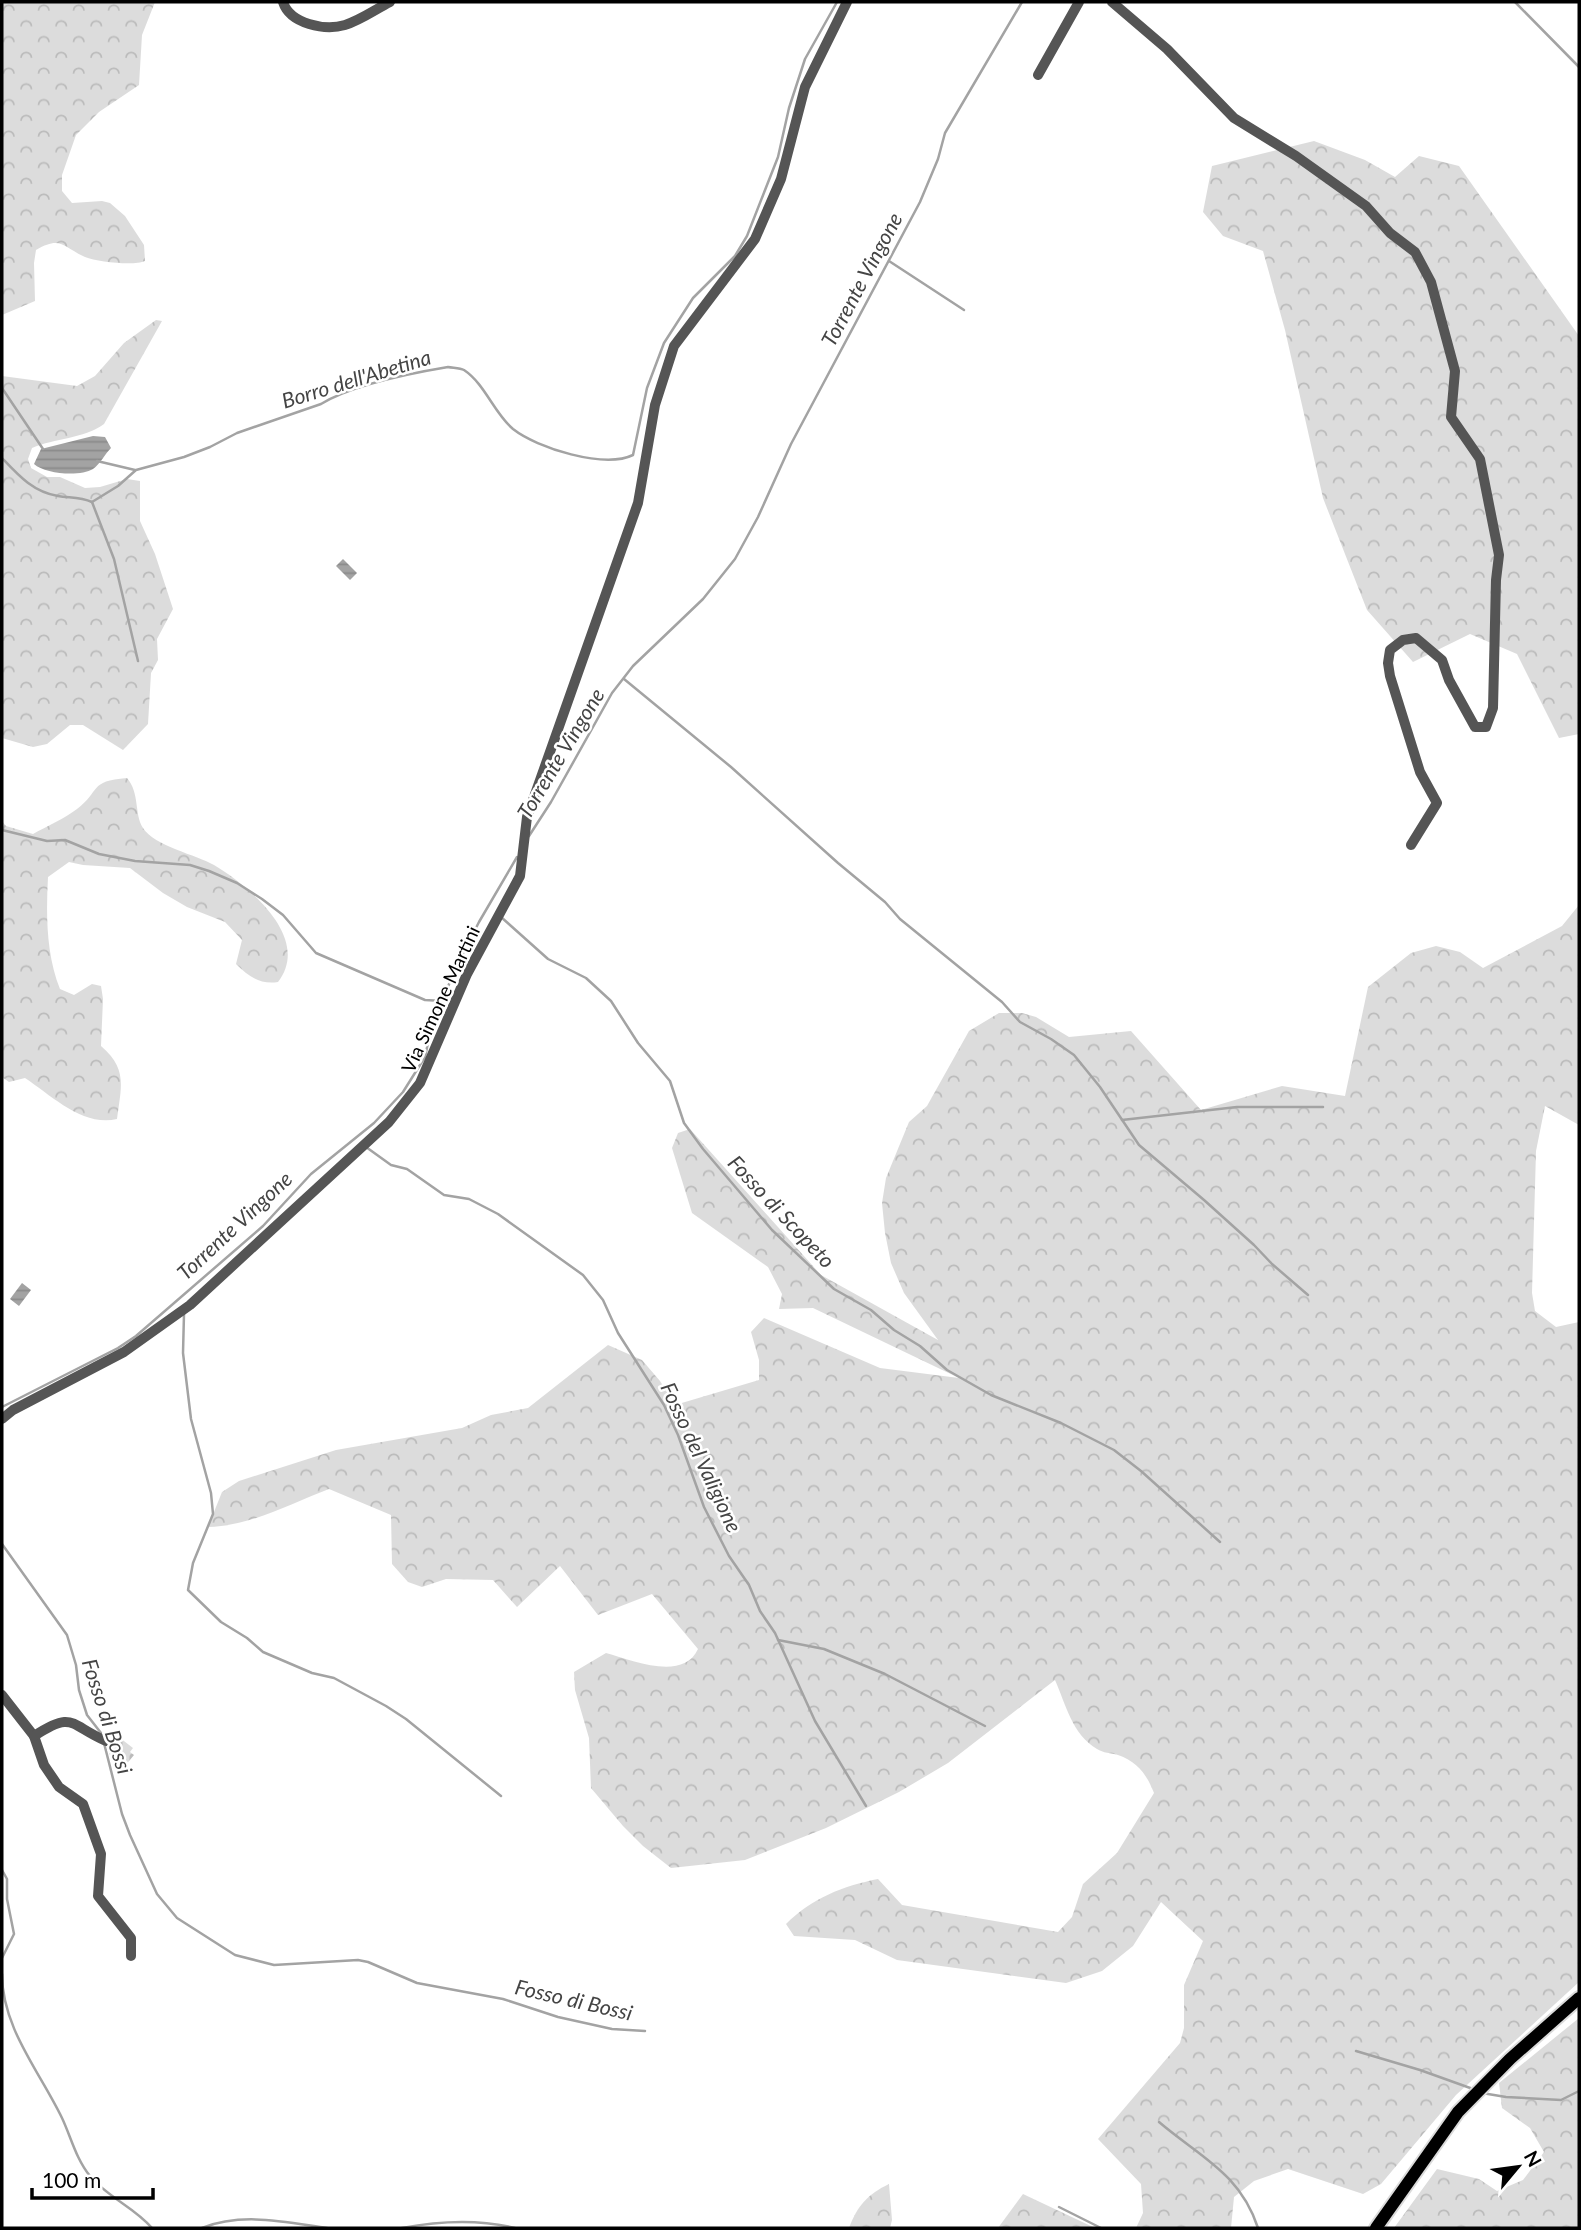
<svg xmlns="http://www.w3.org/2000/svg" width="1581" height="2230" viewBox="0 0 1581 2230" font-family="Lato,sans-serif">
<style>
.forest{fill:url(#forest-crowns)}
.cemetery{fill:url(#cemetery-stones)}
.water{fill:url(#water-rules)}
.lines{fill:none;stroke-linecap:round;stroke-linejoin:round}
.stream{stroke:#a3a3a3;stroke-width:2.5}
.major-casing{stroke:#dbdbdb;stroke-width:16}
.minor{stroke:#555;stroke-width:10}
.major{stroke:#000;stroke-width:12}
.labels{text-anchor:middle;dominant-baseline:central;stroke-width:5;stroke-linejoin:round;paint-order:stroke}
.street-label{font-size:19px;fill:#000;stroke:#fff}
.water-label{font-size:21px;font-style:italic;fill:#444;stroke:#fff}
</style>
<defs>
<pattern id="forest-crowns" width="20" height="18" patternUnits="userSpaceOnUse" patternTransform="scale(1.75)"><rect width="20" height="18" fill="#dcdcdc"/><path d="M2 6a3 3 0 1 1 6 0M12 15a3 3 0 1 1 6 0" fill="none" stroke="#bbb"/></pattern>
<pattern id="cemetery-stones" width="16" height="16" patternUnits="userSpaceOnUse" patternTransform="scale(1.75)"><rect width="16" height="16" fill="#dcdcdc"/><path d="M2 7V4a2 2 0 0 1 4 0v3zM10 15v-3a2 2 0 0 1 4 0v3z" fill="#bbb"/></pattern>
<pattern id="water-rules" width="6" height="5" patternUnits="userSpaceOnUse" patternTransform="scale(1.75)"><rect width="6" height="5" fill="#a3a3a3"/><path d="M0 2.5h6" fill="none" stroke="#8b8b8b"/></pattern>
</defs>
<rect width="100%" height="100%" fill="#fff"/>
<g class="forest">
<path d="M 2,2 L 155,2 L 142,35 L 139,85 L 99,112 L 76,135 L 62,175 L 62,191 L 72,203 L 102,201 L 110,203 L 125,216 L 144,245 L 145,261 C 134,266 98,262 85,257 C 63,247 61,235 36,250 L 34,263 L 35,301 L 2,315 Z"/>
<path d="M 1314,141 L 1365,160 L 1395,177 L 1419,156 L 1459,166 L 1579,336 L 1579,734 L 1559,738 L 1517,654 L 1470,634 L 1413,662 L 1367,610 L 1323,498 L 1285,330 L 1263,251 L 1223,236 L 1203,212 L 1212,166 Z"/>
<path d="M 156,320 L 162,321 L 104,424 C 83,439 55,438 32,448 L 28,459 L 31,468 L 47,477 L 60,477 L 85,488 L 100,487 L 127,479 L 140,481 L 140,521 L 155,554 L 173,609 L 157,639 L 158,660 L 151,673 L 148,724 L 123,750 L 83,725 L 70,725 L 47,744 L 33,747 L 2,738 L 2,376 L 77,386 L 95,376 L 124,343 Z"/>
<path d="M 127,778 C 140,793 134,814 143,828 C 154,846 197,855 214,865 C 249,886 312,938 278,982 C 260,985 248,976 236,964 L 242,940 L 225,922 L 187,907 L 163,893 L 130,868 L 83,865 L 69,862 L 48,877 C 46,914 46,954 60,989 L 74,995 L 92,984 L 101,986 L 103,999 L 101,1046 C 128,1069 121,1087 117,1119 C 83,1127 52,1096 25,1078 L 9,1082 L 2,1077 L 2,821 L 6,826 L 33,834 C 47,826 64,819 77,809 C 101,791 88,781 127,778 Z"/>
<path d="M 1579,905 L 1579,1125 L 1545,1106 L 1536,1151 L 1532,1293 L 1535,1311 L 1556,1327 L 1579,1322 L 1579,1982 L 1456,2095 L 1381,2184 L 1363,2194 L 1288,2169 L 1254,2181 L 1234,2197 L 1231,2228 L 1136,2228 L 1143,2213 L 1141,2184 L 1098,2139 L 1180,2043 L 1184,2028 L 1184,1985 L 1203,1941 L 1161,1902 L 1133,1946 L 1102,1971 L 1066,1983 L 897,1960 L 855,1940 L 794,1936 L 786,1924 C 812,1898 843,1886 878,1879 L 902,1905 L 1058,1932 L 1072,1917 L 1083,1884 L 1117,1853 L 1154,1793 C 1147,1775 1138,1762 1118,1755 C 1111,1753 1103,1753 1097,1749 C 1072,1734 1066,1705 1055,1680 L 948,1763 L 899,1792 L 826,1828 L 745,1860 L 671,1868 L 643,1846 L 623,1826 L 591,1788 L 589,1738 L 575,1690 L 574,1672 L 606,1653 C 632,1660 683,1682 698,1649 L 652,1594 L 598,1615 L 560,1566 L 517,1607 L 493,1580 L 446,1579 L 422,1587 L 408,1582 L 392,1564 L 391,1515 L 329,1489 C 289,1504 251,1526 208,1527 L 222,1492 L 239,1481 L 336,1450 L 462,1428 L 491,1415 L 528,1408 L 608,1345 L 642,1360 L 660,1381 L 675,1405 L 759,1380 L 759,1360 L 751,1332 L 764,1318 L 880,1368 L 959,1378 L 813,1308 L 779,1309 L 782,1294 L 768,1267 L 692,1213 L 672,1148 L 678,1133 L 690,1129 L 821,1275 L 938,1340 L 904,1293 L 891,1263 L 885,1233 L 882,1203 L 886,1178 L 909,1122 L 927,1106 L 969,1031 L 999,1013 L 1022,1013 L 1036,1017 L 1069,1037 L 1131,1031 L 1201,1110 L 1282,1086 L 1345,1096 L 1368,987 L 1411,953 L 1436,946 L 1460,952 L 1483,968 L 1562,926 Z"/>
<path d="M 1579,2018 L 1579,2228 L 1394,2228 L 1437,2169 L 1479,2179 L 1497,2191 L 1523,2180 L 1544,2152 L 1530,2128 L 1502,2108 L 1499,2083 Z"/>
<path d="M 889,2184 L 892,2220 L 890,2228 L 849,2228 C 857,2206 868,2194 889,2184 Z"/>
<path d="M 1023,2194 L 1095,2228 L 998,2228 Z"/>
</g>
<path class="cemetery" d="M 120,1738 L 133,1748 L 130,1752 L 134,1755 L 125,1766 L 109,1754 Z"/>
<g class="water">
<path d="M 93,436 L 105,437 L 111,448 C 105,454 100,464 93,469 C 80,477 45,474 34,464 L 41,449 Z"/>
<path d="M 343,559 L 357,573 L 350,580 L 336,566 Z"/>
<path d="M 22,1283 L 31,1290 L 19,1306 L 10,1299 Z"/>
</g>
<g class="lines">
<g class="stream">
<path d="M 1515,2 L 1579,67"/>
<path d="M 889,261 L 964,310"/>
<path d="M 2,388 L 43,449"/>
<path d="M 2,458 C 18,475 33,492 58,496 C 70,498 80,497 92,502"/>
<path d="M 97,461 L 135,470"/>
<path d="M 92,502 L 118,486 L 136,470 L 184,457 L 210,447 L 237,433 L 321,404 C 352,385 412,373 448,367 C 453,368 460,368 464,370 C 485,384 494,413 513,429 C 537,448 604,469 633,455 L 647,388 L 664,343 L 693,298 L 735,256 L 747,236 L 778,157 L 789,108 L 805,59 L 837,2"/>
<path d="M 92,502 L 114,559 L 138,661"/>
<path d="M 624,679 L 731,767 L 838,863 L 885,902 L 900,919 L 1002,1002 L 1020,1022 L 1051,1039 L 1074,1055 L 1100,1087 L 1139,1145 L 1204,1200 L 1254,1245 L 1272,1264 L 1308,1295"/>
<path d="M 2,830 L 47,841 L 65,840 L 99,854 L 135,861 L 190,865 L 209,871 L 237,883 L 262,899 L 283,915 L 316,953 L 425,1000 L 443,1001"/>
<path d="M 529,836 L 551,802 L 612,693 L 633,666 L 703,599 L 735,559 L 758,517 L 791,444 L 920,202 L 938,159 L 945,133 L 1022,2"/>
<path d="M 501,917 L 548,959 L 586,978 L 611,1001 L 638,1043 L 670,1081 L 684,1123 L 703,1149 L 772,1230 L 834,1289 L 871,1310 L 894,1330 L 920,1346 L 947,1370 L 991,1395 L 1061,1423 L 1114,1450 L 1141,1471 L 1220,1542"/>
<path d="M 1122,1120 L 1237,1107 L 1323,1107"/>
<path d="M 366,1147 L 391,1165 L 407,1169 L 444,1195 L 469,1199 L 498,1214 L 583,1275 L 603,1300 L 618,1333 L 664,1405 L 678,1435 L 704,1507 L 729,1556 L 749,1585 L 760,1611 L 775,1633 L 815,1721 L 866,1806"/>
<path d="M 184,1314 L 183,1353 L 191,1419 L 211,1493 L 213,1514 L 193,1563 L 188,1590 L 221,1622 L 247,1638 L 263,1652 L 312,1673 L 334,1678 L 386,1706 L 406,1719 L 501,1796"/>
<path d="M 2,1407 L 118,1348 L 136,1336 L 263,1226 L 311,1174 L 374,1123 L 403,1092 L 425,1057 L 428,1043 L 453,973 L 479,922 L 517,857"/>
<path d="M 2,1544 L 67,1635 L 76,1665 L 79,1690 L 87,1715 L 101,1733"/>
<path d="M 778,1640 L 824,1649 L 885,1674 L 985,1726"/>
<path d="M 104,1743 L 122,1814 L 130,1835 L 157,1894 L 177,1918 L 235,1955 L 274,1965 L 358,1960 L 368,1962 L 417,1983 L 503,1999 L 558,2017 L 612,2029 L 645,2031"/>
<path d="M 2,1870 L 7,1879 L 7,1899 L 14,1934 L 2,1958"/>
<path d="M 2,1974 C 2,2028 40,2072 62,2118 C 71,2137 76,2159 90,2176 C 107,2197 134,2207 152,2228"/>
<path d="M 1356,2051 L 1420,2070 L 1473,2089"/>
<path d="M 1482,2093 L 1506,2097 L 1561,2100 L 1579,2091"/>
<path d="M 1159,2122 C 1200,2157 1240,2173 1258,2228"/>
<path d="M 1059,2207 L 1101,2228"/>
<path d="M 202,2228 C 242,2212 285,2222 327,2228"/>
<path d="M 402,2228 C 439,2221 478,2219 515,2228"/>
</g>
<defs>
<path id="major" d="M 1376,2228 L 1458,2112 L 1510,2059 L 1579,1998"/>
</defs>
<use href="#major" class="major-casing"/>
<g class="minor">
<path d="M 283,2 C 290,24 325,31 345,25 C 361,20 376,9 390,2"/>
<path d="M 1112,2 L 1167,49 L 1234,118 L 1296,156 L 1366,206 L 1390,233 L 1415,252 L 1431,282 L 1455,371 L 1451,417 L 1480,459 L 1499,555 L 1496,580 L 1493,708 L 1486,727 L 1475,727 L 1449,680 L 1442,660 L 1416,638 L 1403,640 L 1390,650 L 1388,663 L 1390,676 L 1420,772 L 1437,803 L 1411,845"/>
<path d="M 1038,75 L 1079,2"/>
<path d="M 2,1419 L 13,1410 L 124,1352 L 190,1305 L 389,1122 L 420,1083 L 467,974 L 520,876 L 527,817 L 638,503 L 655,405 L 674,346 L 755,239 L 781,179 L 805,87 L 847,2"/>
<path d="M 2,1695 L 34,1736 L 44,1765 L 59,1787 L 83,1804 L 101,1854 L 98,1896 L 131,1938 L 131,1956"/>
<path d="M 34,1736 C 74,1710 69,1725 106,1741"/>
</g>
<use href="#major" class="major"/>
</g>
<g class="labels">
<g class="street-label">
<text transform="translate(440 999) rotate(-65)">Via Simone Martini</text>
</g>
<g class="water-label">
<text transform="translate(861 279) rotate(-62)">Torrente Vingone</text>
<text transform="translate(356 378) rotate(-17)">Borro dell'Abetina</text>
<text transform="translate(560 753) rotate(-59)">Torrente Vingone</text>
<text transform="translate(782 1211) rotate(47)">Fosso di Scopeto</text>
<text transform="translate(234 1225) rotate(-43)">Torrente Vingone</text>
<text transform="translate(702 1457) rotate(65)">Fosso del Valigione</text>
<text transform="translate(108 1716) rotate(72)">Fosso di Bossi</text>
<text transform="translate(574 1999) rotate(13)">Fosso di Bossi</text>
</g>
</g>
<rect width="1581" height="2230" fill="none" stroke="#000000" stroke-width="7"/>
<g transform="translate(1518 2167) rotate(61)" stroke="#ffffff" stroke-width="5" paint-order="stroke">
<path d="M0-5L12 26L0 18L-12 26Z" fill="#000000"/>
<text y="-10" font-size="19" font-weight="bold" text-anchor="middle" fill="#000000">N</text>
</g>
<path d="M32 2188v10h121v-10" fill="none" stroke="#000000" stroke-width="3.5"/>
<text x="42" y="2188" font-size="21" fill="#000000" stroke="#ffffff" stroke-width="5" paint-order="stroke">100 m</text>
</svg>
